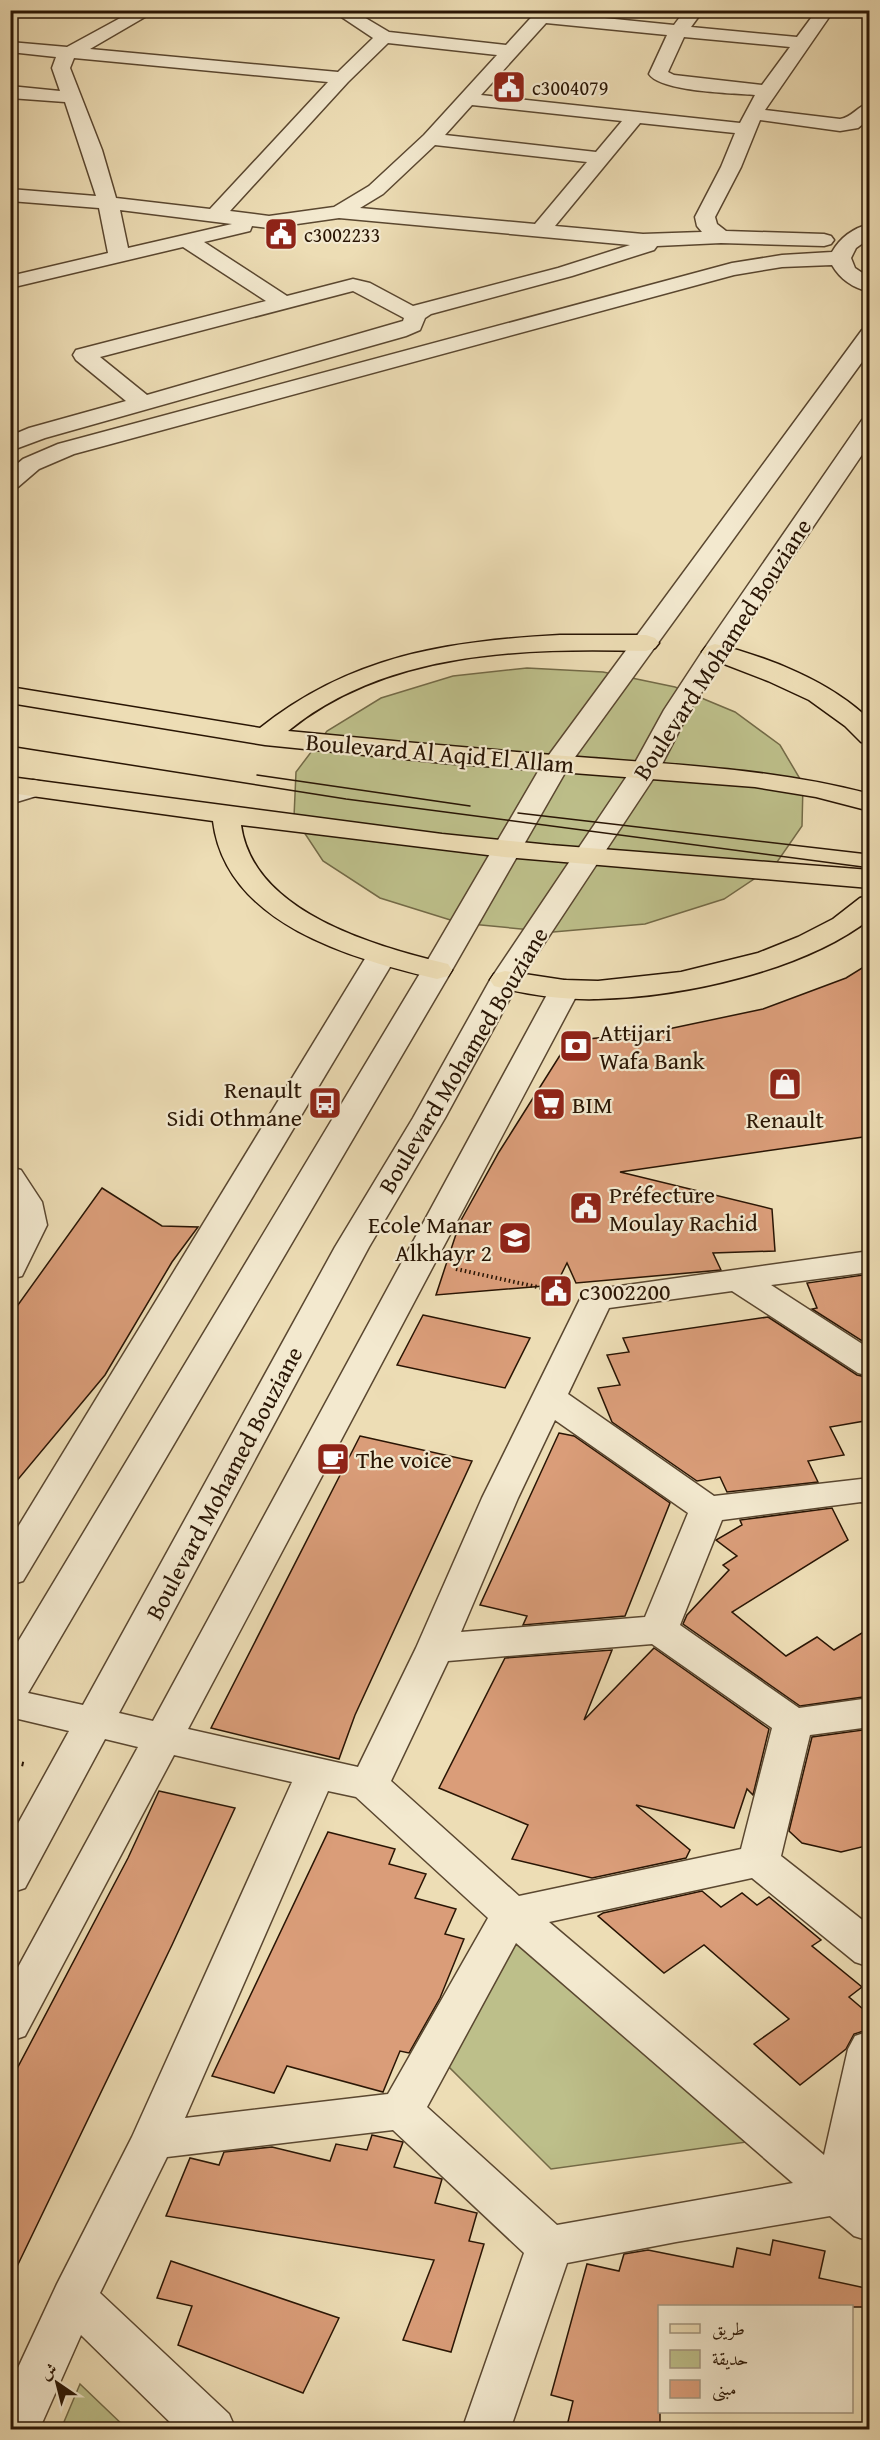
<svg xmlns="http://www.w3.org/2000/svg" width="880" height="2440" viewBox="0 0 880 2440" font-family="'Gentium Book Plus',Amiri,serif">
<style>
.green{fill:#bdbf8a;stroke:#736a47;stroke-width:1.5}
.building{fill:#da9d79;stroke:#291504;stroke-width:1.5}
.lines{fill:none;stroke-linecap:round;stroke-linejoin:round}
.minor-casing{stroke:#5a4730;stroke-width:3}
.major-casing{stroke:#291504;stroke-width:3}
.path-far1{stroke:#291504;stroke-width:4;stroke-dasharray:1.5 3;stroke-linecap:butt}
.path{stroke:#291504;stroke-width:4.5;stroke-dasharray:2 4;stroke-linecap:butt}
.minor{fill:#f3e9cf;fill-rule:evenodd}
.major{fill:#edddb5;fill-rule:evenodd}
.tram{stroke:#291504;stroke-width:1.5}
.labels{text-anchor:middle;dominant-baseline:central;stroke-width:4.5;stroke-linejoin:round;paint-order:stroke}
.far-poi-label{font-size:20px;fill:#291504;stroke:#f3e9cf;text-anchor:start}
.street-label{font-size:24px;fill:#291504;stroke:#f3e9cf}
.poi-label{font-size:24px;fill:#291504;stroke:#f3e9cf;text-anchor:start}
</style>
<rect width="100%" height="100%" fill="#edddb5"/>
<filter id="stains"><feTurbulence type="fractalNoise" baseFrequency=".00333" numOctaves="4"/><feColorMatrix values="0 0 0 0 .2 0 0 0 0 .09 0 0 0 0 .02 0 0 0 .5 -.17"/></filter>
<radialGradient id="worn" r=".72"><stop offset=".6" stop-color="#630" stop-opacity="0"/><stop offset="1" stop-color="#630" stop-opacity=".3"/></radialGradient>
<g class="green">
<path d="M 527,668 L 603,672 L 675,687 L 735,712 L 780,745 L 803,784 L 802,826 L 775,865 L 724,899 L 645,924 L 553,932 L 460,923 L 380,898 L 323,861 L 294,817 L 296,772 L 327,731 L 381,698 L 453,676 Z"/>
<path d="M 516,1929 L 761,2140 L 551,2169 L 442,2060 Z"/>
<path d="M 80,2384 L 127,2429 L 61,2429 Z"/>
</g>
<g class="building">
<path d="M 870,963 L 870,1136 L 620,1172 L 772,1209 L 775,1251 L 713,1253 L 721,1270 L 576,1283 L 567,1263 L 556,1285 L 436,1295 L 460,1222 L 499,1152 L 569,1041 L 654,1032 L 763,1009 L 846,978 Z"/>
<path d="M 102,1188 L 162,1226 L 198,1227 L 172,1262 L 105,1375 L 10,1489 L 10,1316 Z"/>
<path d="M 870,1274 L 870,1346 L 812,1309 L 817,1308 L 807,1283 Z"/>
<path d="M 423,1315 L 530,1338 L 505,1388 L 397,1365 Z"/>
<path d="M 768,1317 L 857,1375 L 870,1378 L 870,1420 L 830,1427 L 844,1455 L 808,1461 L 818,1482 L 727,1492 L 720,1477 L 697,1481 L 612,1422 L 598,1388 L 620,1385 L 607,1355 L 629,1352 L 623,1338 Z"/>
<path d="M 559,1433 L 574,1436 L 670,1503 L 625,1616 L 523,1625 L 527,1616 L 480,1605 Z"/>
<path d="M 360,1436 L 472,1461 L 355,1715 L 339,1759 L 211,1728 Z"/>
<path d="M 832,1508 L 848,1540 L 732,1612 L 786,1656 L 817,1637 L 834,1650 L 870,1628 L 870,1696 L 800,1706 L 683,1624 L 687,1615 L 729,1570 L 723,1565 L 737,1556 L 716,1540 L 742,1525 L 740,1520 Z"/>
<path d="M 654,1648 L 769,1729 L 753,1795 L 747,1789 L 734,1828 L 636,1805 L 690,1850 L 686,1858 L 592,1878 L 512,1859 L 528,1825 L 439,1788 L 505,1658 L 612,1650 L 584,1720 Z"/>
<path d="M 870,1729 L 870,1845 L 841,1852 L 802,1843 L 789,1831 L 812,1737 Z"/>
<path d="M 159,1791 L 235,1808 L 172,1945 L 10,2281 L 10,2082 L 128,1858 Z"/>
<path d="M 328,1832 L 395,1849 L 389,1864 L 426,1874 L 415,1898 L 456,1909 L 445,1934 L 464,1939 L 440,1998 L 409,2053 L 400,2051 L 383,2092 L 287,2066 L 274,2093 L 212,2076 Z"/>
<path d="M 702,1891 L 721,1907 L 742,1893 L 757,1905 L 769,1897 L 821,1940 L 812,1946 L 862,1987 L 849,1997 L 870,2015 L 870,2029 L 854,2034 L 846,2049 L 800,2085 L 754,2044 L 789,2019 L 704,1945 L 664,1973 L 598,1916 L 603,1913 Z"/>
<path d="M 372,2135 L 403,2142 L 394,2167 L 442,2179 L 435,2203 L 477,2213 L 469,2241 L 484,2244 L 451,2352 L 403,2340 L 434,2260 L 166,2216 L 190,2158 L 219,2165 L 224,2152 L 272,2147 L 330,2161 L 336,2144 L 367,2150 Z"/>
<path d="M 773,2240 L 825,2251 L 819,2278 L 870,2289 L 870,2307 L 660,2307 L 660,2430 L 566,2430 L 573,2401 L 551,2395 L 587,2264 L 619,2271 L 624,2254 L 648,2250 L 733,2267 L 737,2248 L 770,2255 Z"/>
<path d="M 171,2261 L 339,2318 L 303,2393 L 178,2345 L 192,2306 L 157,2298 Z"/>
</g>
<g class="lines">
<defs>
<g id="minor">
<path d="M 135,10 L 157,10 L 90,49 L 338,72 L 373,38 L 331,10 L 352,10 L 389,32 L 506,45 L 538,10 L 556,10 L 555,13 L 674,25 C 681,16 684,9 696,12 L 699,16 L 691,27 L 797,37 L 817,10 L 834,10 L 765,110 L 840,119 C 852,118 858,105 870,103 L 870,118 L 858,128 L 840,131 L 760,120 L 741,167 L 715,217 L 717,224 L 726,231 L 824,234 L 831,236 L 834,240 L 831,244 L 824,246 L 721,243 L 657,246 L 654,250 L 572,276 L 431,314 L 425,318 L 420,330 L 406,336 L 45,438 L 10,451 L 10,436 L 29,428 L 126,401 L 76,360 L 73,355 L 76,350 L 266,301 L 183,247 L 10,288 L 10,276 L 108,253 L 99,208 L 10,201 L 10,189 L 96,196 L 65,102 L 10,98 L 10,86 L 60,91 L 52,68 L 56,57 L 10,52 L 10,42 L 67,47 ZM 546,23 L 667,35 L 649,74 C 661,92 733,93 755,95 L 740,123 L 481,95 ZM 684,37 L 790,47 L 762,85 L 674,75 L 668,72 ZM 388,43 L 497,55 L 424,135 L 369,186 L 334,207 L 269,216 L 230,211 L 348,82 ZM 74,58 L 328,82 L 210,209 L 116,198 L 102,150 L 70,68 ZM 472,105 L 622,121 L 596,152 L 445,135 ZM 640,123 L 735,133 L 721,167 L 695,217 L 697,226 L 702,232 L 643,234 L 555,226 ZM 435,145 L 587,162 L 535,224 L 360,208 L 383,194 ZM 120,210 L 232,224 L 128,248 ZM 339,218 L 630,245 L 558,268 L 413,306 L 370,283 L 353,279 L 287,296 L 204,242 L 250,231 L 252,226 L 269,228 ZM 353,291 L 404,318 L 403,321 L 147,395 L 100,357 Z"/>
<path d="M 870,224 L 870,238 L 856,248 L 851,258 L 855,268 L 870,278 L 870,292 C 853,288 840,279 832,265 L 782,267 L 734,275 L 74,454 L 39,469 L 18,487 L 10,489 L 10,470 L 23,459 L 58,444 L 732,263 L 782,255 L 832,252 C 840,238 853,228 870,224 Z"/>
<path d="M 870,329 L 870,351 L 570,764 L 452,970 L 28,1693 L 83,1705 L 335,1247 L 413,1118 L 490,980 L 631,770 L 664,710 L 702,652 L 862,420 L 870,418 L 870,443 L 728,652 L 690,710 L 659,770 L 520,980 L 445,1118 L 369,1247 L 119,1713 L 153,1721 L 550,989 L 554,983 L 565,980 L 576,983 L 580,989 L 188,1729 L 358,1767 L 416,1648 L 482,1498 L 584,1291 L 870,1251 L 870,1272 L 771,1285 L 870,1349 L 870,1376 L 858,1373 L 732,1291 L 609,1308 L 568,1394 L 714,1496 L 870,1478 L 870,1504 L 861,1502 L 722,1520 L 680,1625 L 799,1708 L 870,1698 L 870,1727 L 810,1735 L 781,1856 L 870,1926 L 870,1967 L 855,1962 L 752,1878 L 549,1922 L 824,2155 L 848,2049 L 855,2036 L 870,2031 L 870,2154 L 862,2188 L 870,2194 L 870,2241 L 854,2236 L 830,2216 L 676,2242 L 567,2263 L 510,2430 L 462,2430 L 524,2253 L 393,2130 L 167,2157 L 100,2293 L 229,2414 L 236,2430 L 178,2430 L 81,2335 L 39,2430 L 10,2430 L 10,2385 L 57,2284 L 132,2137 L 292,1782 L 174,1755 L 25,2036 L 10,2041 L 10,1982 L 138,1747 L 105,1739 L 25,1888 L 10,1893 L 10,1838 L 69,1731 L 10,1717 L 10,1655 L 422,970 L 543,763 L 862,330 ZM 555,1420 L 688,1513 L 645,1617 L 461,1632 L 518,1498 ZM 652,1644 L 772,1728 L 741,1849 L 519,1896 L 391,1781 L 448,1661 ZM 328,1791 L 356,1797 L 488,1918 L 388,2094 L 185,2118 ZM 516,1943 L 793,2183 L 557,2225 L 427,2107 Z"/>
<path d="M 33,780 L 43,782 L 47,788 L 43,794 L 10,804 L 10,787 Z"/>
<path d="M 381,948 L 391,951 L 396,957 L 23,1581 L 10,1585 L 10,1540 L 366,957 L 371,951 Z"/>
<path d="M 10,1167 L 21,1170 L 42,1202 L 47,1225 L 22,1276 L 10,1279 L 10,1231 C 14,1224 10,1180 10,1167 Z"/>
</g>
<g id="major">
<path d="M 560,635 L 646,635 L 655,638 L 659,643 L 655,648 L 646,651 C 525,648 387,650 288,731 C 389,741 490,750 591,758 C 685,765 778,770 870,794 L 870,811 L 816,797 L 755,787 L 444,763 L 265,745 L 10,703 L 10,687 L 260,728 C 350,656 447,641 560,635 Z"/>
<path d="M 715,644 C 768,657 830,681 870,720 L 870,744 L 861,742 L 845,726 L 809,700 L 768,681 L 706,657 L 702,652 L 706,647 Z"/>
<path d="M 10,777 L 442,834 L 550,845 L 870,870 L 870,888 L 504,857 L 241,825 C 253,913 375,946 448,964 L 452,970 L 448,976 L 437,979 C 352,958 226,925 213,821 L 10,793 Z"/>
<path d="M 870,895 L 870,919 C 803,971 682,997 598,999 C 564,1000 528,995 494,986 L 490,980 L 494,974 L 505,971 L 564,980 L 598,981 L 681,972 L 758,953 L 798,937 L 833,919 L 860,898 Z"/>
</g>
</defs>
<use href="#minor" class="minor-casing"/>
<use href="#major" class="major-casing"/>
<path class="path-far1" d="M 456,1269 L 560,1292"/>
<path class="path" d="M 10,1761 L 27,1765"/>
<use href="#minor" class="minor"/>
<use href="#major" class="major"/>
<g class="tram">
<path d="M 10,746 L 346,799 L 870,868"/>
<path d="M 257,775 L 470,806"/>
<path d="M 518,813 L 870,854"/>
</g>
</g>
<defs>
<symbol id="civic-square" viewBox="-11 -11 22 22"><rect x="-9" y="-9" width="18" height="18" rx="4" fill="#8f2418" stroke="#f3e9cf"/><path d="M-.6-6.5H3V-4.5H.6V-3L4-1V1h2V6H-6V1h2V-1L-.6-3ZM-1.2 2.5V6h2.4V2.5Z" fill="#fff"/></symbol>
<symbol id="bank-square" viewBox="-11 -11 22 22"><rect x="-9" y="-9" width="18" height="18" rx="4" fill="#8f2418" stroke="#f3e9cf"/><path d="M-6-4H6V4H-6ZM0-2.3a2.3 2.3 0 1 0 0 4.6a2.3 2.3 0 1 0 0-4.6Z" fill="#fff"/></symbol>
<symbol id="shop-square" viewBox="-11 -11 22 22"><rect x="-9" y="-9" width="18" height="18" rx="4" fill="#8f2418" stroke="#f3e9cf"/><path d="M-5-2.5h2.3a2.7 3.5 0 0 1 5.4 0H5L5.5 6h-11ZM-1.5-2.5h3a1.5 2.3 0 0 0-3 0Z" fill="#fff"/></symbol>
<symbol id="bus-square" viewBox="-11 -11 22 22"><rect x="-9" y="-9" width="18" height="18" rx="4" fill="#8f2418" stroke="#f3e9cf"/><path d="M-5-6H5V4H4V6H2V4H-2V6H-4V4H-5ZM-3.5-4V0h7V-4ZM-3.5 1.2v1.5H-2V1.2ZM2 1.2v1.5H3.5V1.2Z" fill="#fff"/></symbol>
<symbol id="supermarket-square" viewBox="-11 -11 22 22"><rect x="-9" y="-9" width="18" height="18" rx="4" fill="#8f2418" stroke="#f3e9cf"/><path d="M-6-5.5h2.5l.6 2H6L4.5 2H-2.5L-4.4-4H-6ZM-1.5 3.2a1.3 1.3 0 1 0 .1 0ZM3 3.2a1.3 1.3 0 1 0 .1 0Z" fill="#fff"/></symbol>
<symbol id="school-square" viewBox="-11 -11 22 22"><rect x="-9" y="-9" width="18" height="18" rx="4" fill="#8f2418" stroke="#f3e9cf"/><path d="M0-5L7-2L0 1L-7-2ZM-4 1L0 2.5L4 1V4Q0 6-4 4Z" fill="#fff"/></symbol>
<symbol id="cafe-square" viewBox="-11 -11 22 22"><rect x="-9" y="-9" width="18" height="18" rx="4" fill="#8f2418" stroke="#f3e9cf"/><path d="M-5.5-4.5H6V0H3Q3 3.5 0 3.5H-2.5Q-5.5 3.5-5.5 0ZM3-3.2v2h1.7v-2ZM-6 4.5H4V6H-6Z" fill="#fff"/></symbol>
</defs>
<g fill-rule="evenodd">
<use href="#civic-square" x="490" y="68" width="38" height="38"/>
<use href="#civic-square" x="262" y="215" width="38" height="38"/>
<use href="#bank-square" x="557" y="1027" width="38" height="38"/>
<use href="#shop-square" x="766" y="1065" width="38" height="38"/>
<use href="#bus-square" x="306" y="1084" width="38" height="38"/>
<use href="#supermarket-square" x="530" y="1085" width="38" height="38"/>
<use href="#civic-square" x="567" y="1189" width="38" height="38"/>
<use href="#school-square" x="496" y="1219" width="38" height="38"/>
<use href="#civic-square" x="537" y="1272" width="38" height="38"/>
<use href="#cafe-square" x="314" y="1440" width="38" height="38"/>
</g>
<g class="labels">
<g class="far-poi-label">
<text x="532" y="87">c3004079</text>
<text x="304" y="234">c3002233</text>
</g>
<g class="street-label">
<text transform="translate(722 649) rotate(-57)">Boulevard Mohamed Bouziane</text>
<text transform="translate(440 753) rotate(5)">Boulevard Al Aqid El Allam</text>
<text transform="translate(463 1060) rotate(-59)">Boulevard Mohamed Bouziane</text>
<text transform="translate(224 1483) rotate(-62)">Boulevard Mohamed Bouziane</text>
</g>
<g class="poi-label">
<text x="599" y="1032">Attijari<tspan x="599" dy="28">Wafa Bank</tspan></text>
<text x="302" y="1089" text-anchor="end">Renault<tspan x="302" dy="28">Sidi Othmane</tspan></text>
<text x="572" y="1104">BIM</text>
<text x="785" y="1119" text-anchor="middle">Renault</text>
<text x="609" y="1194">Préfecture<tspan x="609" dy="28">Moulay Rachid</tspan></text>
<text x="492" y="1224" text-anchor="end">Ecole Manar<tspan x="492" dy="28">Alkhayr 2</tspan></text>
<text x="579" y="1291">c3002200</text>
<text x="356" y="1459">The voice</text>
</g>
</g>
<rect width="880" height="2440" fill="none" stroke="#edddb5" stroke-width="36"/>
<rect x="12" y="12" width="856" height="2416" fill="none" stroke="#291504" stroke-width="3"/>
<rect x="18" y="18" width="844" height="2404" fill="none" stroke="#291504" stroke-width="1.5"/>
<rect x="658" y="2305" width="195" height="108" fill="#f3e9cf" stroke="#a2947e" stroke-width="1.5"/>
<rect x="670" y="2324" width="30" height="9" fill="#edddb5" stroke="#a2947e" stroke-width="1.5"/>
<text x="712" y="2335" font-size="18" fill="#291504">طريق</text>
<rect x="670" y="2350" width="30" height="18" fill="#bdbf8a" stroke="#a2947e" stroke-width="1.5"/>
<text x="712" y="2365" font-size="18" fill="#291504">حديقة</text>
<rect x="670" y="2380" width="30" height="18" fill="#da9d79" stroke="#a2947e" stroke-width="1.5"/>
<text x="712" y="2395" font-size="18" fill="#291504">مبنى</text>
<g transform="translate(57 2383) rotate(325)" stroke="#f3e9cf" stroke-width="4.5" paint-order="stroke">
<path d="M0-4.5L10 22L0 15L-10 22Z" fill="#291504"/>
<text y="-9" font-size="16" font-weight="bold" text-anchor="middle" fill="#291504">ش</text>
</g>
<rect width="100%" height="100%" filter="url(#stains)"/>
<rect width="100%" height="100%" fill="url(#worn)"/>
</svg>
